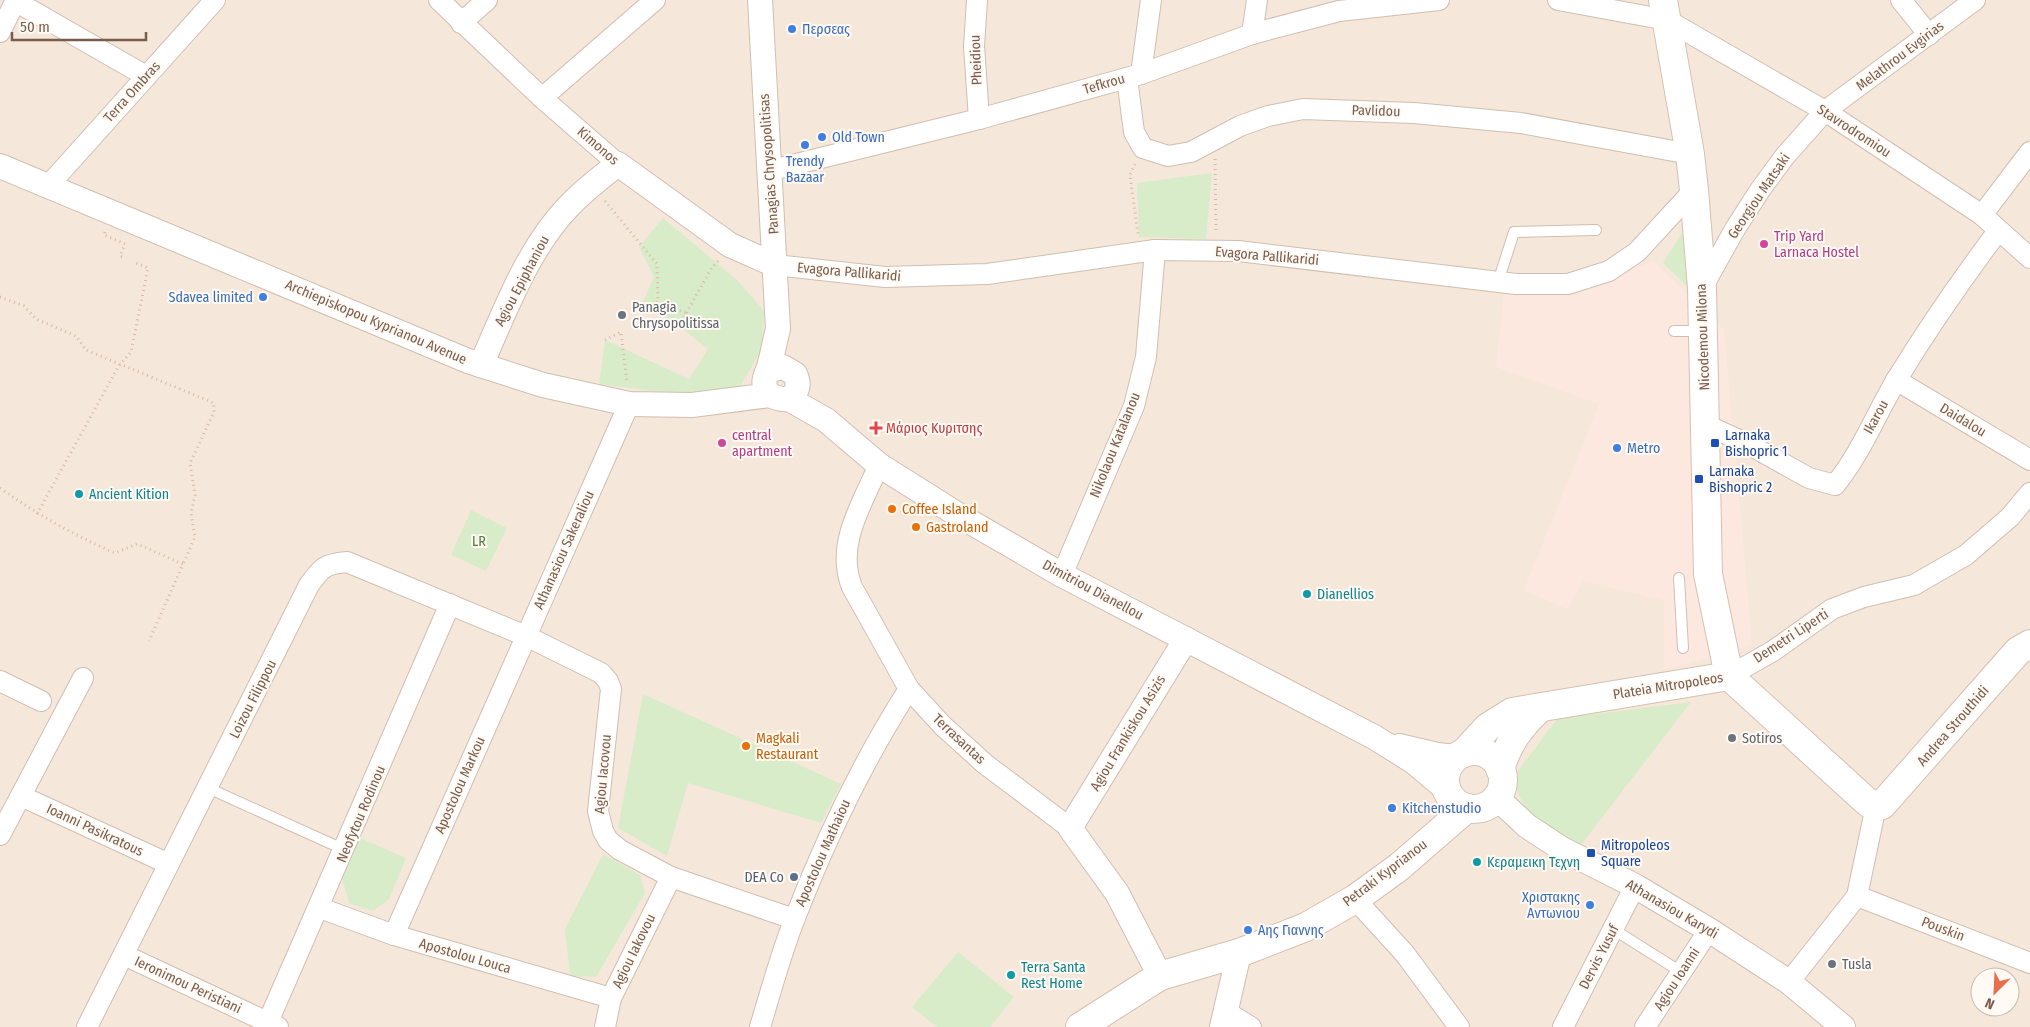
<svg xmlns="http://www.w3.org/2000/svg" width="2030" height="1027" viewBox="0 0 2030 1027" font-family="'Fira Sans Condensed',sans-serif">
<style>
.residential{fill:#f5e8da;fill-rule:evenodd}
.commercial{fill:#fde8e0}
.green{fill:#d8ecc9}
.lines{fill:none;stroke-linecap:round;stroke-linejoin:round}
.service-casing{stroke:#d1beb0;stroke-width:12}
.minor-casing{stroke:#d1beb0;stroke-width:22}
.tertiary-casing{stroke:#d1beb0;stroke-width:26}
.secondary-casing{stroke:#d6c0b0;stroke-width:30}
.path{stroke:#d9b8a5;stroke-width:3;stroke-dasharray:1 4;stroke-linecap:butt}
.service{stroke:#fff;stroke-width:10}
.minor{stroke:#fff;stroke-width:20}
.tertiary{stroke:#fff;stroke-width:24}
.secondary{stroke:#fff;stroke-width:28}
.shop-dot{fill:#3f7fe0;stroke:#fffaf3;stroke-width:2}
.hotel-dot{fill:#d1479c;stroke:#fffaf3;stroke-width:2}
.worship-dot{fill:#6b7280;stroke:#fffaf3;stroke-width:2}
.health-dot{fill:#e0444e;stroke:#fffaf3;stroke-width:2}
.transit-dot{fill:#1a4fb4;stroke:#fffaf3;stroke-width:2}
.culture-dot{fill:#0f9aa8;stroke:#fffaf3;stroke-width:2}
.food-dot{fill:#e8710a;stroke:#fffaf3;stroke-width:2}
.service-dot{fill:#5c6f8a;stroke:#fffaf3;stroke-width:2}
.labels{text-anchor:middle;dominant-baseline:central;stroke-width:4;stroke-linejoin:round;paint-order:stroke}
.shop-label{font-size:14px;fill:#366cbe;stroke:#fffaf3;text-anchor:start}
.street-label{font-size:14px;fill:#7a5c4d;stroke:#fffaf3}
.hotel-label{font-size:14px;fill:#b23c85;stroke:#fffaf3;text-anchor:start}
.worship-label{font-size:14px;fill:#5b616d;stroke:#fffaf3;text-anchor:start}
.health-label{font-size:14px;fill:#be3a42;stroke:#fffaf3;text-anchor:start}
.transit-label{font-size:14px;fill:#164399;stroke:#fffaf3;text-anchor:start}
.culture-label{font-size:14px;fill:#0d838f;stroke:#fffaf3;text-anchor:start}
.food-label{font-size:14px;fill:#c56008;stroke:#fffaf3;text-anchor:start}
.park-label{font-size:14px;fill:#537a41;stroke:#fffaf3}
.service-label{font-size:14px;fill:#4e5e75;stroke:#fffaf3;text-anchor:end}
</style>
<rect width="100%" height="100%" fill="#fdf6ec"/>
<path class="residential" d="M 0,0 L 2030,0 L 2030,1027 L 0,1027 ZM 1980,977 L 2010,977 L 2010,1007 L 1980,1007 Z"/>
<path class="commercial" d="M 1653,261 L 1724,330 L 1752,645 L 1664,670 L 1664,600 L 1583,581 L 1567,609 L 1524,590 L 1599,404 L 1496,367 L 1504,294 L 1574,294 Z"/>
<g class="green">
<path d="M 1212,173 L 1206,239 L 1139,237 L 1137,183 Z"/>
<path d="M 663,218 L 737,280 L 764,311 L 762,349 L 738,390 L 683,395 L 599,384 L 605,340 L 689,379 L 708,349 L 679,326 L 642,304 L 654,277 L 639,247 Z"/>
<path d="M 1682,233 L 1694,238 L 1693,292 L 1663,263 Z"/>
<path d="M 471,510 L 507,528 L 486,571 L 451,555 Z"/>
<path d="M 643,694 L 841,784 L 821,823 L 688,783 L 667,856 L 618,828 Z"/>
<path d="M 1691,702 L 1581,845 L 1528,813 L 1518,793 L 1515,775 L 1557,719 Z"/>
<path d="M 360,838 L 406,858 L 389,899 L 373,911 L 349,903 L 342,878 Z"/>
<path d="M 603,854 L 640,875 L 645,893 L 596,977 L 570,976 L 565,929 Z"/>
<path d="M 958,952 L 1014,997 L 990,1027 L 937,1027 L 912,1007 Z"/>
</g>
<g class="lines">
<defs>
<g id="service">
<path d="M 1498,282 L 1514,232 L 1596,230"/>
<path d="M 1674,331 L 1703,331"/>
<path d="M 1679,578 L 1683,648"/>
<path d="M 208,788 L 345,850"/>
<path d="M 1613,929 L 1681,972"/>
</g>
<g id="minor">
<path d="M 439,0 L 542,98 L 618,164"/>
<path d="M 977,0 L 974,46 L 979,119"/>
<path d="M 1558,0 L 1667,20 L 1825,111 L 1982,215 L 2030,258"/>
<path d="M 1901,0 L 1929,35"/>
<path d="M 15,1 L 146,76"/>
<path d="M 461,23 L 487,0"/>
<path d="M 0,32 L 16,0"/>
<path d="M 1252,34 L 1257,0"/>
<path d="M 1141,74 L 1151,0"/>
<path d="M 1127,78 L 1134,132 L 1143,148 L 1168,156 L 1191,152 L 1240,126 L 1268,116 L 1303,109 L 1414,113 L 1521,123 L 1690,154"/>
<path d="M 542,98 L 655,0"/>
<path d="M 768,171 L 979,119 L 1141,74 L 1252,34 L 1339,11 L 1439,0"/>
<path d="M 48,186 L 215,0"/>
<path d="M 1982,215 L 2030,152"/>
<path d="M 775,265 L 885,277 L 987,274 L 1155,250 L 1238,251 L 1516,284 L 1568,284 L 1609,271 L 1637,252 L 1694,190"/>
<path d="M 1702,288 L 1735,229 L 1760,190 L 1785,156 L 1825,111 L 1975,0"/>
<path d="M 1896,380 L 2030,460"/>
<path d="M 1706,425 L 1748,444 L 1809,478 L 1835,485 C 1861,453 1876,414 1897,379 C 1928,328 1962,279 1998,231"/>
<path d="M 879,465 C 862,504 835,545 852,587 L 909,689 L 943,726 L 985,764 L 1070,828"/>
<path d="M 1062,575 L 1134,406 L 1146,357 L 1155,250"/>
<path d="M 1729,676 L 1773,651 L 1832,609 L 1864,597 L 1914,585 L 1966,555 L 2010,517 L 2030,493"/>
<path d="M 0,681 L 41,701"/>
<path d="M 21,796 L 169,864"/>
<path d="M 0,835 L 83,678"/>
<path d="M 1857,896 L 2030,963"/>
<path d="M 1355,899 L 1405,954 L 1459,1027"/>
<path d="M 320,908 L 394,935 L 611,998"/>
<path d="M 394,935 L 629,404"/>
<path d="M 124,955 L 278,1027"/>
<path d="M 1789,982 L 1857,896 L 1876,806"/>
<path d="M 1225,1011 L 1251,1027"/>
<path d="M 268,1022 L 450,604"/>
<path d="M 87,1027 L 309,585 C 322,567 325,564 347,562 L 526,636 L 601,673 L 608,681 L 611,689 L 598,811 L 603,831 L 608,840 L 620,850 L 671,877 L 794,919"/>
<path d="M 605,1027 L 611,998 L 671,877"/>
<path d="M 760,1027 C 771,991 781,953 795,918 C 826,838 863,761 909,689"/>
<path d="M 1563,1027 L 1635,886"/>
<path d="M 1645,1027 L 1709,930"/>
</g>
<g id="tertiary">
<path d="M 760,0 L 778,329 C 775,340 773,352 770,363 C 769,369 766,373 765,378 C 761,394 776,400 789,399 C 798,391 800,385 795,374 L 783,367 L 769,370"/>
<path d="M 0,166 L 468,361 L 543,385 L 629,404 L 692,405 L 770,395"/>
<path d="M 481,365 C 505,311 527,250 568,207 C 583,191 601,177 618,164 L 730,245 L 775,265"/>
<path d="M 789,399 L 826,420 L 879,465 L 955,513 L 1062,575 L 1374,737 L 1414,762 L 1446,789"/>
<path d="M 1399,746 L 1437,755 L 1456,757"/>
<path d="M 1497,798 L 1527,826 L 1562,849 L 1635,886 L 1709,930 L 1789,982 L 1843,1027"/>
<path d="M 1160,976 L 1117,893 L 1070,828 L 1186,639"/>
<path d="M 1222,1027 L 1239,953"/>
</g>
<g id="secondary">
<path d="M 1663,0 L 1690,154 L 1694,190 L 1702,288 L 1708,574 L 1729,676"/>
<circle cx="1474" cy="780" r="29"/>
<path d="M 1464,753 L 1488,727 L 1512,712 L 1729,676 L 1865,800 L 1870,804 L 1882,805 L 2018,651 L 2030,644"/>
<path d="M 1500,769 C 1508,743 1520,726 1540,708"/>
<path d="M 1080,1027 L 1160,976 L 1239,953 L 1306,927 L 1355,899 L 1399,867 L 1467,808"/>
</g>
</defs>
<use href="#service" class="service-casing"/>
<use href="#minor" class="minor-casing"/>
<use href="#tertiary" class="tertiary-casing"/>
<use href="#secondary" class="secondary-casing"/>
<g class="path">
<path d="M 1215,159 L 1216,232"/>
<path d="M 1135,164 L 1130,175 L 1138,234"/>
<path d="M 605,201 L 657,264 L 658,302"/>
<path d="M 105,232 L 104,235 L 125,244 L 120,256 L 125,258"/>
<path d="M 0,297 L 24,306 L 36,319 L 76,336 L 86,350 L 214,403 L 214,412 L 190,463 L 195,495 L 191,513 L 195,537 L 183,564"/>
<path d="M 639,312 L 658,302 L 686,313"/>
<path d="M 679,326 L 711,269 L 719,260"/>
<path d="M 605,340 L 621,332 L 627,383"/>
<path d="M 0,488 C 37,514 73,535 115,553 L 137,544 L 183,564 L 149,641"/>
<path d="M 37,514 L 118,367 L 131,352 L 148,268 L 136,263"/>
</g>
<use href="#service" class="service"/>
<use href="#minor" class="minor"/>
<use href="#tertiary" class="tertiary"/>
<use href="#secondary" class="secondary"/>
</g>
<g class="shop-dot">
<circle cx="792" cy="29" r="5"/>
<circle cx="822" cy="137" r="5"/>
<circle cx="805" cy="145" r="5"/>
<circle cx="263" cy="297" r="5"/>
<circle cx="1617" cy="448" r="5"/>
<circle cx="1392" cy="808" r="5"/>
<circle cx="1590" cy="905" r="5"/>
<circle cx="1248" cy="930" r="5"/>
</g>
<g class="hotel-dot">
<circle cx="1764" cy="244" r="5"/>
<circle cx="722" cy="443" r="5"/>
</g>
<g class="worship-dot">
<circle cx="622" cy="315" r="5"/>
<circle cx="1732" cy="738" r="5"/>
<circle cx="1832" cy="964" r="5"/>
</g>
<path class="health-dot" d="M873.5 420.5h5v5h5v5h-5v5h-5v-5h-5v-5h5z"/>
<g class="transit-dot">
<rect x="1710" y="438" width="10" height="10" rx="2.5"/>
<rect x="1694" y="474" width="10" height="10" rx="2.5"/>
<rect x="1586" y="848" width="10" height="10" rx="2.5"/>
</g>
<g class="culture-dot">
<circle cx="79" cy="494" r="5"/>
<circle cx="1307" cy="594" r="5"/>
<circle cx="1477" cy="862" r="5"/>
<circle cx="1011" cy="975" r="5"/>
</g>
<g class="food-dot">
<circle cx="892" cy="509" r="5"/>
<circle cx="916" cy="527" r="5"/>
<circle cx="746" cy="746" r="5"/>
</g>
<circle class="service-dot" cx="794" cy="877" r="5"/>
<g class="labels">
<g class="shop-label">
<text x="802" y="29">Περσεας</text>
<text x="832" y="137">Old Town</text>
<text x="805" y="161" text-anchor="middle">Trendy<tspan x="805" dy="16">Bazaar</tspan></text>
<text x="253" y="297" text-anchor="end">Sdavea limited</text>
<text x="1627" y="448">Metro</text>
<text x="1402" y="808">Kitchenstudio</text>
<text x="1580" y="897" text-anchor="end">Χριστακης<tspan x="1580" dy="16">Αντωνιου</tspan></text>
<text x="1258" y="930">Αης Γιαννης</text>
</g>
<g class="street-label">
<text transform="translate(1900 56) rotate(-37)">Melathrou Evgirias</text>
<text transform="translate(976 60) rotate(-92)">Pheidiou</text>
<text transform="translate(1104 84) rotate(-16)">Tefkrou</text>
<text transform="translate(132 92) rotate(-48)">Terra Ombras</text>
<text transform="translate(1376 111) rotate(2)">Pavlidou</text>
<text transform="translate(1854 131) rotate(33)">Stavrodromiou</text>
<text transform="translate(598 146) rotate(41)">Kimonos</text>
<text transform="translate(769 164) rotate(-94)">Panagias Chrysopolitisas</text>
<text transform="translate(1759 196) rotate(-56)">Georgiou Matsaki</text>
<text transform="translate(1267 256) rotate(5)">Evagora Pallikaridi</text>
<text transform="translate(849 272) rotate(5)">Evagora Pallikaridi</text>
<text transform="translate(522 281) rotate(-62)">Agiou Epiphaniou</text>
<text transform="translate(376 322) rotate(23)">Archiepiskopou Kyprianou Avenue</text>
<text transform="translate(1703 337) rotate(-92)">Nicodemou Milona</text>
<text transform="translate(1876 417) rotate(-61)">Ikarou</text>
<text transform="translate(1963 420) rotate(31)">Daidalou</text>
<text transform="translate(1115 445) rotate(-68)">Nikolaou Katalanou</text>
<text transform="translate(564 550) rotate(-66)">Athanasiou Sakeraliou</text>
<text transform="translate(1093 590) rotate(28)">Dimitriou Dianellou</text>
<text transform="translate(1791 636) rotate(-33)">Demetri Liperti</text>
<text transform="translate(1668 686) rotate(-9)">Plateia Mitropoleos</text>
<text transform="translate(253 699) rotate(-63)">Loizou Filippou</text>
<text transform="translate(1953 726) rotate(-49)">Andrea Strouthidi</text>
<text transform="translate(1128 733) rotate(-59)">Agiou Frankiskou Asizis</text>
<text transform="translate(959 739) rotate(43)">Terrasantas</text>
<text transform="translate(603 774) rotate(-85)">Agiou Iacovou</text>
<text transform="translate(460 785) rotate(-66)">Apostolou Markou</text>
<text transform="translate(361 814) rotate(-67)">Neofytou Rodinou</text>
<text transform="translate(95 830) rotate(25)">Ioanni Pasikratous</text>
<text transform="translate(823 853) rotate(-66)">Apostolou Mathaiou</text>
<text transform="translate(1385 873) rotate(-37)">Petraki Kyprianou</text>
<text transform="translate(1672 909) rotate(30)">Athanasiou Karydi</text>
<text transform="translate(1943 929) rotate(21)">Pouskin</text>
<text transform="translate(634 951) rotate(-64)">Agiou Iakovou</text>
<text transform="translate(465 956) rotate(16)">Apostolou Louca</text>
<text transform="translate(1599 957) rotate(-63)">Dervis Yusuf</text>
<text transform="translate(1677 979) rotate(-57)">Agiou Ioanni</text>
<text transform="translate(188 985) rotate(25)">Ieronimou Peristiani</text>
</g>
<g class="hotel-label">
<text x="1774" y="236">Trip Yard<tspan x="1774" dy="16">Larnaca Hostel</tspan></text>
<text x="732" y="435">central<tspan x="732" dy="16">apartment</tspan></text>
</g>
<g class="worship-label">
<text x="632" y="307">Panagia<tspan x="632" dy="16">Chrysopolitissa</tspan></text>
<text x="1742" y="738">Sotiros</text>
<text x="1842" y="964">Tusla</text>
</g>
<g class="health-label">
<text x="886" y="428">Μάριος Κυριτσης</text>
</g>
<g class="transit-label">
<text x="1725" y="435">Larnaka<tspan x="1725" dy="16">Bishopric 1</tspan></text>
<text x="1709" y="471">Larnaka<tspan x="1709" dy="16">Bishopric 2</tspan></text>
<text x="1601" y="845">Mitropoleos<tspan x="1601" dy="16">Square</tspan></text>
</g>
<g class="culture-label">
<text x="89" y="494">Ancient Kition</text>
<text x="1317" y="594">Dianellios</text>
<text x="1487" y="862">Κεραμεικη Τεχνη</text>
<text x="1021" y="967">Terra Santa<tspan x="1021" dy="16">Rest Home</tspan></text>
</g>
<g class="food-label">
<text x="902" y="509">Coffee Island</text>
<text x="926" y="527">Gastroland</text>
<text x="756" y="738">Magkali<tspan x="756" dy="16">Restaurant</tspan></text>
</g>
<g class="park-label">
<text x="479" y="541">LR</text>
</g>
<g class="service-label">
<text x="784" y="877">DEA Co</text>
</g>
</g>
<g transform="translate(1995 992) rotate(204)"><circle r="24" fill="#fffaf3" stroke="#cabbb1"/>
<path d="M0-4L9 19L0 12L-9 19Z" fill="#e76f51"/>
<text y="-8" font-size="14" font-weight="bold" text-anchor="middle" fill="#7a5c4d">N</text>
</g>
<path d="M12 32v8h134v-8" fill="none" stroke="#7a5c4d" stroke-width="2.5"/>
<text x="20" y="32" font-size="15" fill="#7a5c4d" stroke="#fffaf3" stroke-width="4" paint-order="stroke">50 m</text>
</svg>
